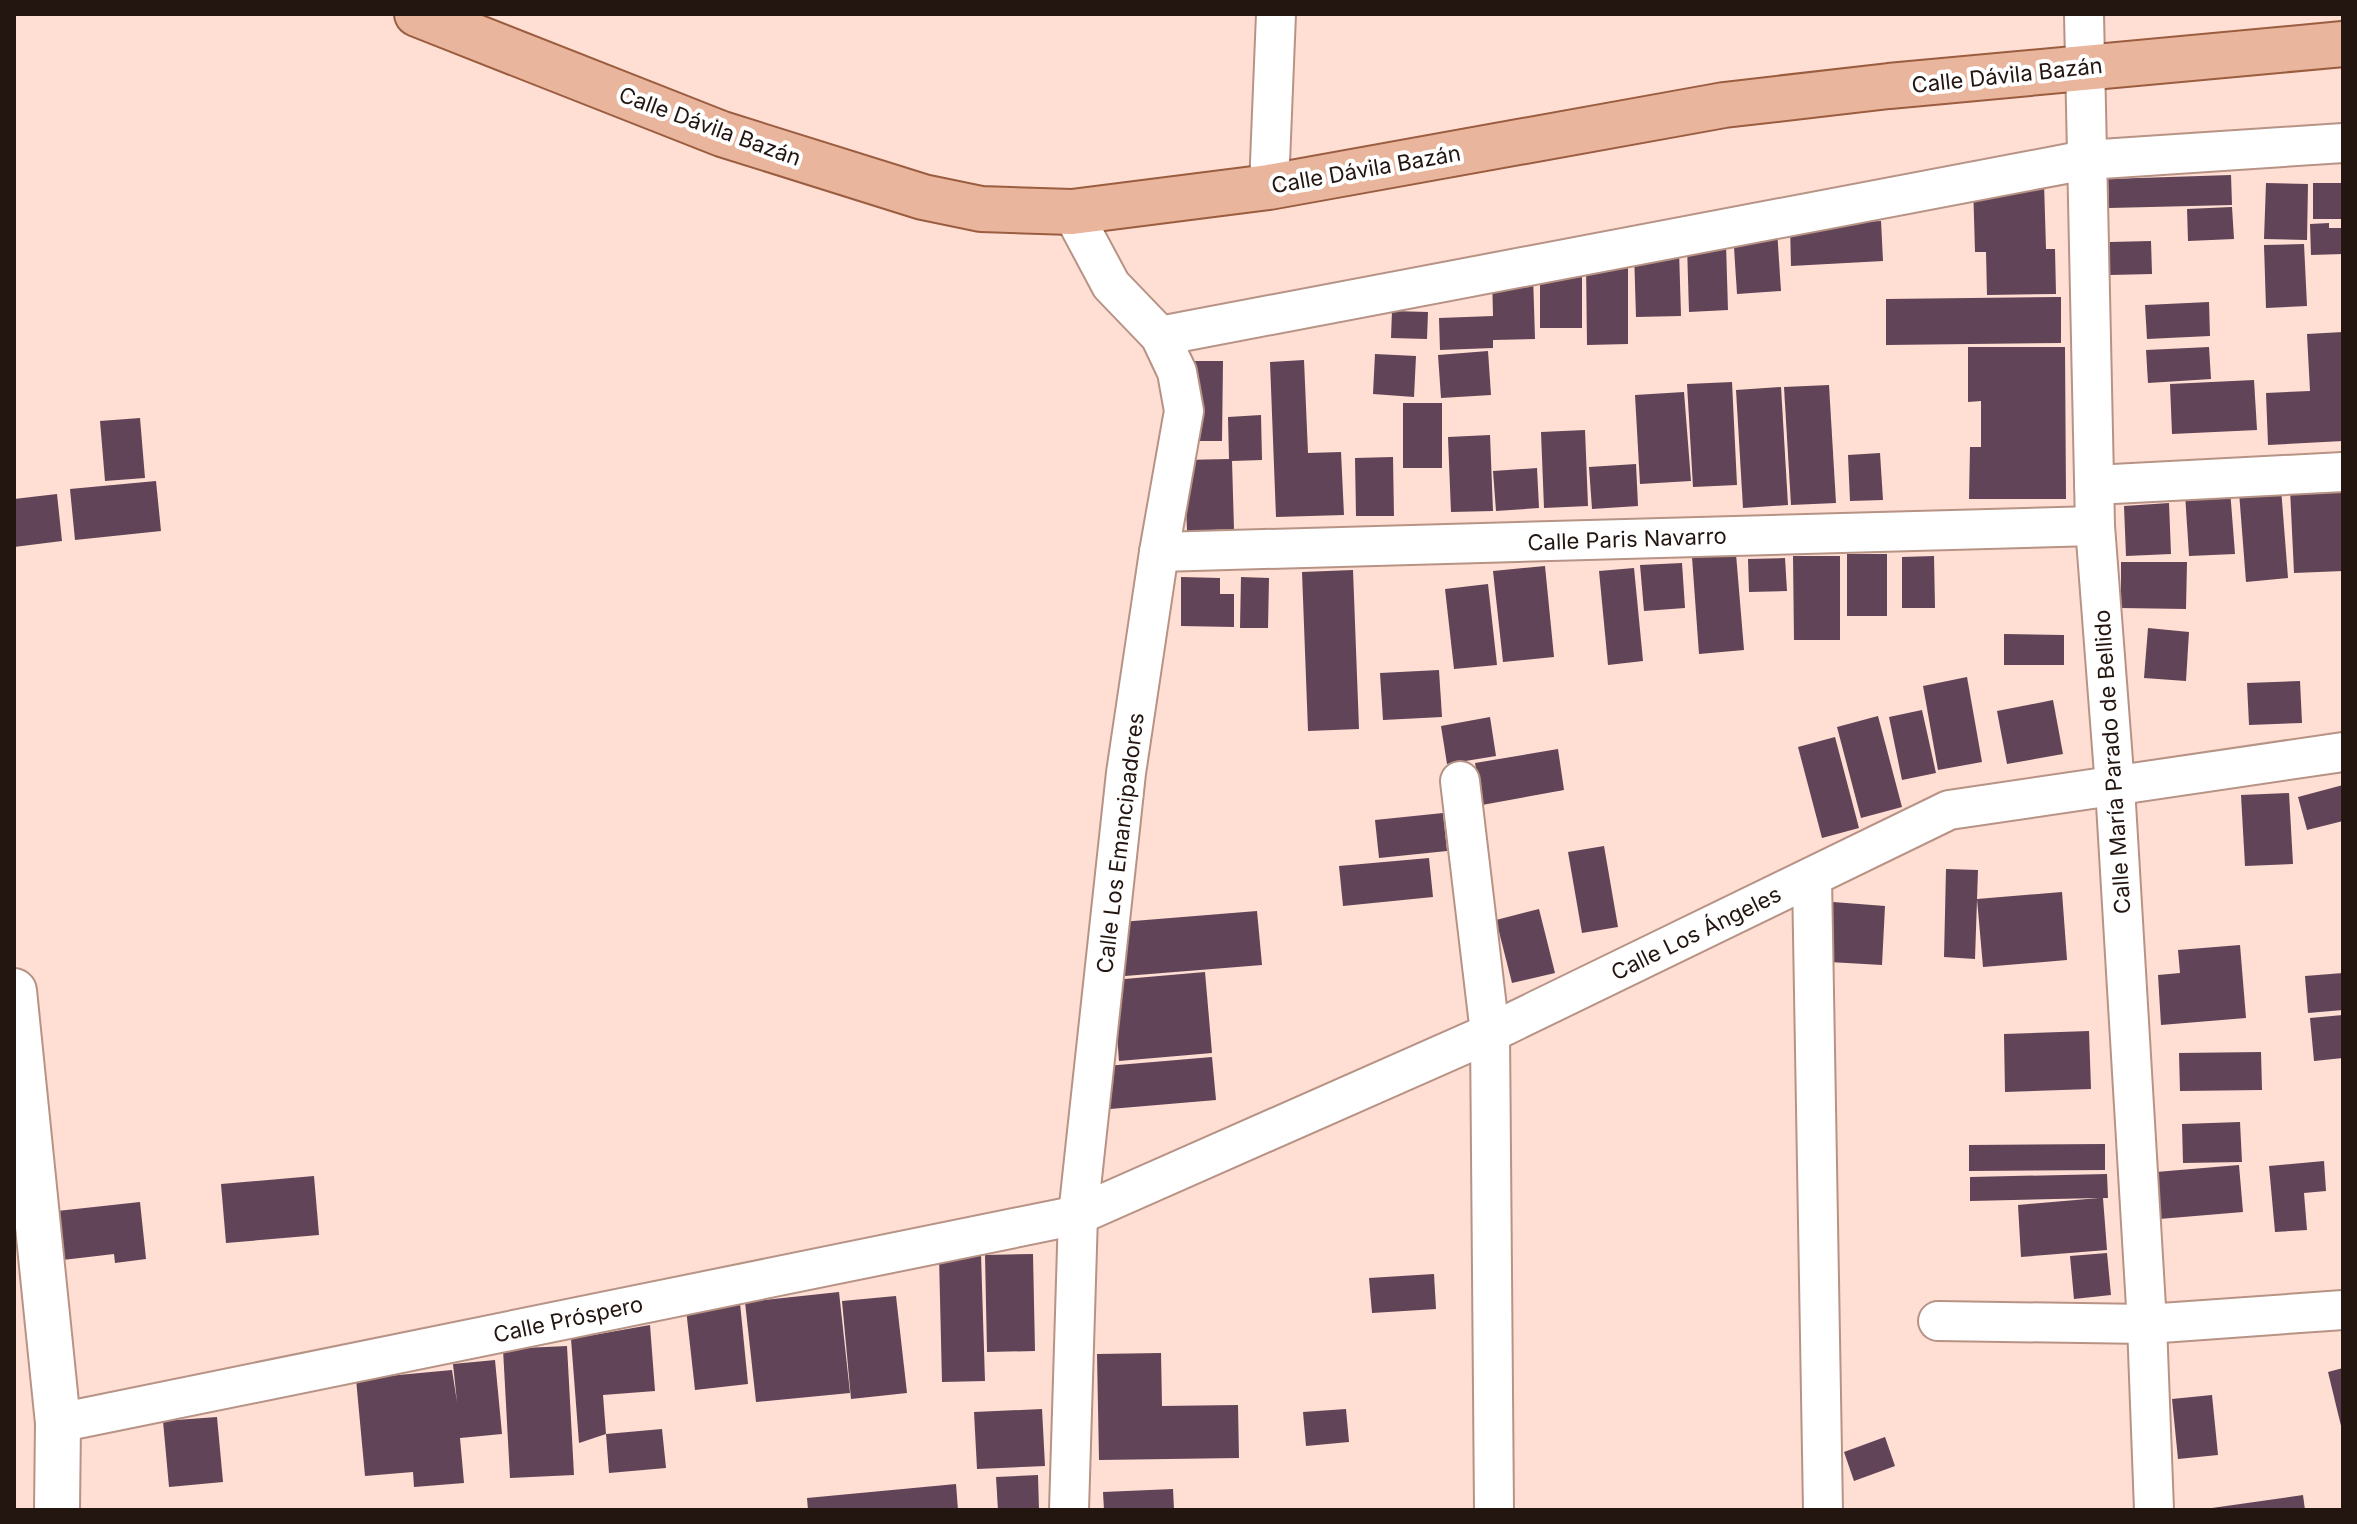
<svg xmlns="http://www.w3.org/2000/svg" width="2357" height="1524" viewBox="0 0 2357 1524" font-family="Inter,sans-serif">
<style>
.building{fill:#614457}
.lines{fill:none;stroke-linecap:round;stroke-linejoin:round}
.minor-casing{stroke:#b79385;stroke-width:42}
.tertiary-casing{stroke:#b79385;stroke-width:48}
.primary-casing{stroke:#9b5d40;stroke-width:48}
.minor{stroke:#fff;stroke-width:38}
.tertiary{stroke:#fff;stroke-width:44}
.primary{stroke:#e9b59c;stroke-width:44}
.labels{text-anchor:middle;dominant-baseline:central;stroke-width:8;stroke-linejoin:round;paint-order:stroke}
.street-label{font-size:22px;fill:#231510;stroke:#fff}
</style>
<rect width="100%" height="100%" fill="#ffded3"/>
<g class="building">
<path d="M 2231,175 L 2232,205 L 2109,208 L 2108,179 Z"/>
<path d="M 2044,182 L 2046,249 L 2055,249 L 2056,294 L 1987,295 L 1986,252 L 1975,252 L 1973,183 Z"/>
<path d="M 2266,183 L 2308,184 L 2307,240 L 2264,239 Z"/>
<rect x="2313" y="183" width="30" height="36"/>
<path d="M 2232,207 L 2234,239 L 2188,241 L 2187,209 Z"/>
<path d="M 1881,221 L 1883,261 L 1791,266 L 1790,225 Z"/>
<path d="M 2329,223 L 2329,228 L 2343,228 L 2343,254 L 2311,255 L 2310,224 Z"/>
<path d="M 1777,230 L 1781,291 L 1737,294 L 1733,232 Z"/>
<path d="M 2151,241 L 2152,274 L 2110,275 L 2110,242 Z"/>
<path d="M 1726,244 L 1728,310 L 1689,312 L 1687,245 Z"/>
<path d="M 2304,244 L 2307,306 L 2266,308 L 2264,245 Z"/>
<path d="M 1679,250 L 1681,316 L 1636,317 L 1634,251 Z"/>
<path d="M 1586,261 L 1628,262 L 1628,344 L 1587,345 Z"/>
<rect x="1540" y="268" width="42" height="60"/>
<path d="M 1533,275 L 1535,339 L 1493,340 L 1493,348 L 1440,350 L 1439,318 L 1493,316 L 1492,276 Z"/>
<path d="M 2061,297 L 2061,343 L 1886,345 L 1886,299 Z"/>
<path d="M 2209,302 L 2210,336 L 2147,339 L 2145,305 Z"/>
<path d="M 1392,311 L 1428,312 L 1427,339 L 1391,338 Z"/>
<path d="M 2343,332 L 2343,441 L 2268,445 L 2266,393 L 2310,391 L 2307,334 Z"/>
<path d="M 1968,347 L 2065,347 L 2066,499 L 1969,499 L 1970,447 L 1981,447 L 1981,401 L 1968,402 Z"/>
<path d="M 2209,347 L 2211,379 L 2148,383 L 2146,350 Z"/>
<path d="M 1488,351 L 1491,395 L 1441,398 L 1438,355 Z"/>
<path d="M 1375,354 L 1416,356 L 1414,397 L 1373,394 Z"/>
<path d="M 1304,360 L 1308,453 L 1341,452 L 1344,515 L 1276,517 L 1270,362 Z"/>
<path d="M 1188,361 L 1223,361 L 1222,441 L 1188,441 Z"/>
<path d="M 2254,380 L 2257,430 L 2172,434 L 2170,384 Z"/>
<path d="M 1732,382 L 1737,485 L 1693,487 L 1687,384 Z"/>
<path d="M 1829,385 L 1836,503 L 1791,505 L 1784,387 Z"/>
<path d="M 1781,387 L 1788,505 L 1743,508 L 1736,390 Z"/>
<path d="M 1684,392 L 1691,481 L 1640,484 L 1635,395 Z"/>
<rect x="1403" y="403" width="39" height="65"/>
<path d="M 1261,415 L 1262,460 L 1232,461 L 1234,529 L 1187,531 L 1184,460 L 1229,459 L 1228,417 Z"/>
<path d="M 140,418 L 145,478 L 105,481 L 100,421 Z"/>
<path d="M 1585,430 L 1588,506 L 1544,508 L 1541,432 Z"/>
<path d="M 1490,435 L 1493,511 L 1451,512 L 1448,437 Z"/>
<path d="M 1880,453 L 1883,500 L 1850,501 L 1848,455 Z"/>
<path d="M 1393,457 L 1394,516 L 1356,516 L 1355,458 Z"/>
<path d="M 1636,464 L 1638,506 L 1592,509 L 1589,467 Z"/>
<path d="M 1537,468 L 1539,508 L 1496,511 L 1493,471 Z"/>
<path d="M 156,481 L 161,531 L 75,540 L 70,489 Z"/>
<path d="M 2343,486 L 2343,571 L 2294,573 L 2290,489 Z"/>
<path d="M 2281,488 L 2288,578 L 2246,582 L 2239,492 Z"/>
<path d="M 2230,490 L 2235,554 L 2189,556 L 2185,493 Z"/>
<path d="M 57,494 L 62,541 L 14,547 L 14,499 Z"/>
<path d="M 2169,503 L 2171,554 L 2126,556 L 2124,506 Z"/>
<path d="M 1736,554 L 1744,650 L 1699,654 L 1692,557 Z"/>
<rect x="1847" y="554" width="40" height="62"/>
<path d="M 1793,556 L 1840,556 L 1840,640 L 1794,640 Z"/>
<path d="M 1934,556 L 1935,608 L 1902,608 L 1902,557 Z"/>
<path d="M 1785,558 L 1787,591 L 1749,592 L 1748,559 Z"/>
<path d="M 2121,562 L 2187,562 L 2186,609 L 2121,608 Z"/>
<path d="M 1682,563 L 1685,608 L 1644,611 L 1640,565 Z"/>
<path d="M 1545,566 L 1554,657 L 1503,662 L 1493,571 Z"/>
<path d="M 1634,568 L 1643,661 L 1608,665 L 1599,571 Z"/>
<path d="M 1353,570 L 1359,729 L 1308,731 L 1302,572 Z"/>
<path d="M 1181,577 L 1220,578 L 1220,594 L 1234,594 L 1234,627 L 1181,626 Z"/>
<path d="M 1241,577 L 1269,578 L 1268,628 L 1240,628 Z"/>
<path d="M 1488,584 L 1497,665 L 1454,669 L 1445,589 Z"/>
<path d="M 2148,628 L 2189,632 L 2186,681 L 2144,678 Z"/>
<path d="M 2004,634 L 2064,635 L 2064,665 L 2004,665 Z"/>
<path d="M 1439,670 L 1442,717 L 1383,720 L 1380,673 Z"/>
<path d="M 1967,677 L 1982,762 L 1938,770 L 1923,686 Z"/>
<path d="M 2300,681 L 2302,723 L 2249,725 L 2247,683 Z"/>
<path d="M 2053,700 L 2063,754 L 2007,764 L 1997,711 Z"/>
<path d="M 1922,710 L 1936,773 L 1902,780 L 1889,717 Z"/>
<path d="M 1878,716 L 1902,807 L 1861,818 L 1837,727 Z"/>
<path d="M 1490,717 L 1496,756 L 1447,764 L 1441,726 Z"/>
<path d="M 1835,737 L 1859,828 L 1822,838 L 1798,747 Z"/>
<path d="M 1558,749 L 1564,790 L 1482,805 L 1475,763 Z"/>
<path d="M 2343,785 L 2343,821 L 2307,830 L 2298,797 Z"/>
<path d="M 2289,793 L 2293,864 L 2245,866 L 2241,795 Z"/>
<path d="M 1443,813 L 1447,851 L 1379,858 L 1375,820 Z"/>
<path d="M 1604,846 L 1618,927 L 1582,933 L 1568,852 Z"/>
<path d="M 1429,858 L 1433,897 L 1343,906 L 1339,866 Z"/>
<path d="M 1946,869 L 1978,870 L 1975,959 L 1944,957 Z"/>
<path d="M 2062,892 L 2067,960 L 1983,967 L 1977,899 Z"/>
<path d="M 1833,902 L 1885,906 L 1882,965 L 1829,962 Z"/>
<path d="M 1539,909 L 1555,973 L 1512,983 L 1496,920 Z"/>
<path d="M 1257,911 L 1262,965 L 1125,976 L 1121,922 Z"/>
<path d="M 2240,945 L 2246,1018 L 2161,1025 L 2158,975 L 2180,973 L 2178,950 Z"/>
<path d="M 1205,972 L 1212,1053 L 1119,1061 L 1113,980 Z"/>
<path d="M 2343,973 L 2343,1010 L 2308,1013 L 2305,976 Z"/>
<path d="M 2343,1015 L 2343,1058 L 2314,1061 L 2310,1018 Z"/>
<path d="M 2089,1031 L 2091,1089 L 2005,1092 L 2004,1034 Z"/>
<path d="M 2261,1052 L 2262,1090 L 2180,1091 L 2179,1053 Z"/>
<path d="M 1212,1057 L 1216,1100 L 1110,1109 L 1106,1066 Z"/>
<path d="M 2240,1122 L 2242,1162 L 2183,1163 L 2182,1124 Z"/>
<path d="M 2105,1144 L 2105,1170 L 1969,1171 L 1969,1145 Z"/>
<path d="M 2324,1161 L 2326,1191 L 2304,1193 L 2307,1230 L 2275,1232 L 2269,1166 Z"/>
<path d="M 2239,1165 L 2243,1212 L 2159,1219 L 2156,1172 Z"/>
<path d="M 2107,1174 L 2108,1198 L 2103,1198 L 2107,1250 L 2021,1257 L 2018,1205 L 2099,1198 L 1970,1201 L 1970,1177 Z"/>
<path d="M 314,1176 L 319,1235 L 226,1243 L 221,1184 Z"/>
<path d="M 140,1202 L 146,1259 L 115,1263 L 114,1254 L 54,1261 L 48,1212 Z"/>
<path d="M 2107,1253 L 2111,1295 L 2074,1299 L 2070,1256 Z"/>
<path d="M 1033,1254 L 1035,1351 L 987,1352 L 985,1255 Z"/>
<path d="M 981,1255 L 985,1381 L 942,1382 L 939,1256 Z"/>
<path d="M 1434,1274 L 1436,1309 L 1372,1313 L 1369,1278 Z"/>
<path d="M 839,1292 L 850,1393 L 756,1402 L 745,1302 Z"/>
<path d="M 896,1296 L 907,1393 L 851,1399 L 842,1301 Z"/>
<path d="M 740,1303 L 748,1384 L 695,1390 L 686,1309 Z"/>
<path d="M 650,1325 L 655,1391 L 603,1395 L 606,1434 L 579,1443 L 571,1339 Z"/>
<path d="M 567,1346 L 574,1475 L 510,1478 L 503,1349 Z"/>
<path d="M 1161,1353 L 1162,1406 L 1238,1405 L 1239,1458 L 1099,1460 L 1097,1354 Z"/>
<path d="M 495,1360 L 502,1434 L 460,1438 L 464,1483 L 414,1487 L 413,1472 L 365,1476 L 356,1379 L 452,1370 L 457,1402 L 453,1364 Z"/>
<path d="M 2343,1368 L 2343,1430 L 2342,1430 L 2328,1372 Z"/>
<path d="M 2212,1395 L 2218,1455 L 2178,1459 L 2172,1399 Z"/>
<path d="M 1042,1409 L 1045,1466 L 977,1469 L 974,1412 Z"/>
<path d="M 1346,1409 L 1349,1442 L 1306,1446 L 1303,1412 Z"/>
<path d="M 217,1417 L 223,1482 L 169,1487 L 163,1421 Z"/>
<path d="M 662,1429 L 666,1468 L 609,1473 L 606,1434 Z"/>
<path d="M 1885,1437 L 1895,1466 L 1854,1481 L 1844,1452 Z"/>
<path d="M 1038,1475 L 1039,1510 L 998,1510 L 996,1477 Z"/>
<path d="M 956,1484 L 958,1510 L 808,1510 L 807,1498 Z"/>
<path d="M 1173,1489 L 1174,1510 L 1104,1510 L 1103,1492 Z"/>
<path d="M 2303,1495 L 2305,1510 L 2212,1510 L 2212,1508 Z"/>
</g>
<g class="lines">
<defs>
<g id="minor">
<path d="M 2084,14 L 2095,526 L 2115,787 L 2147,1324 L 2154,1510"/>
<path d="M 1269,187 L 1276,14"/>
<path d="M 1160,336 L 2086,160 L 2343,143"/>
<path d="M 2094,485 L 2343,472"/>
<path d="M 1159,552 L 2095,526"/>
<path d="M 1460,781 L 1490,1033 L 1494,1510"/>
<path d="M 1812,877 L 1823,1510"/>
<path d="M 1938,1321 L 2147,1324 L 2343,1310"/>
<path d="M 58,1423 L 1078,1215 L 1490,1033 L 1949,810 L 2343,752"/>
<path d="M 1069,1510 L 1078,1215 L 1126,773 L 1159,552 L 1184,411 L 1177,372 L 1160,336 L 1111,285 L 1072,212"/>
</g>
<path id="tertiary" d="M 14,991 L 58,1423 L 57,1510"/>
<path id="primary" d="M 417,14 L 722,134 L 923,197 L 981,209 L 1072,212 L 1269,187 L 1724,105 L 1889,86 L 2343,44"/>
</defs>
<use href="#minor" class="minor-casing"/>
<use href="#tertiary" class="tertiary-casing"/>
<use href="#primary" class="primary-casing"/>
<use href="#minor" class="minor"/>
<use href="#tertiary" class="tertiary"/>
<use href="#primary" class="primary"/>
</g>
<g class="labels">
<g class="street-label">
<text transform="translate(2007 75) rotate(-6)">Calle Dávila Bazán</text>
<text transform="translate(710 126) rotate(20)">Calle Dávila Bazán</text>
<text transform="translate(1366 169) rotate(-10)">Calle Dávila Bazán</text>
<text transform="translate(1627 539) rotate(-2)">Calle Paris Navarro</text>
<text transform="translate(2112 762) rotate(-94)">Calle María Parado de Bellido</text>
<text transform="translate(1120 843) rotate(-83)">Calle Los Emancipadores</text>
<text transform="translate(1696 933) rotate(-26)">Calle Los Ángeles</text>
<text transform="translate(568 1319) rotate(-12)">Calle Próspero</text>
</g>
</g>
<rect width="2357" height="1524" fill="none" stroke="#231510" stroke-width="32"/>
</svg>
